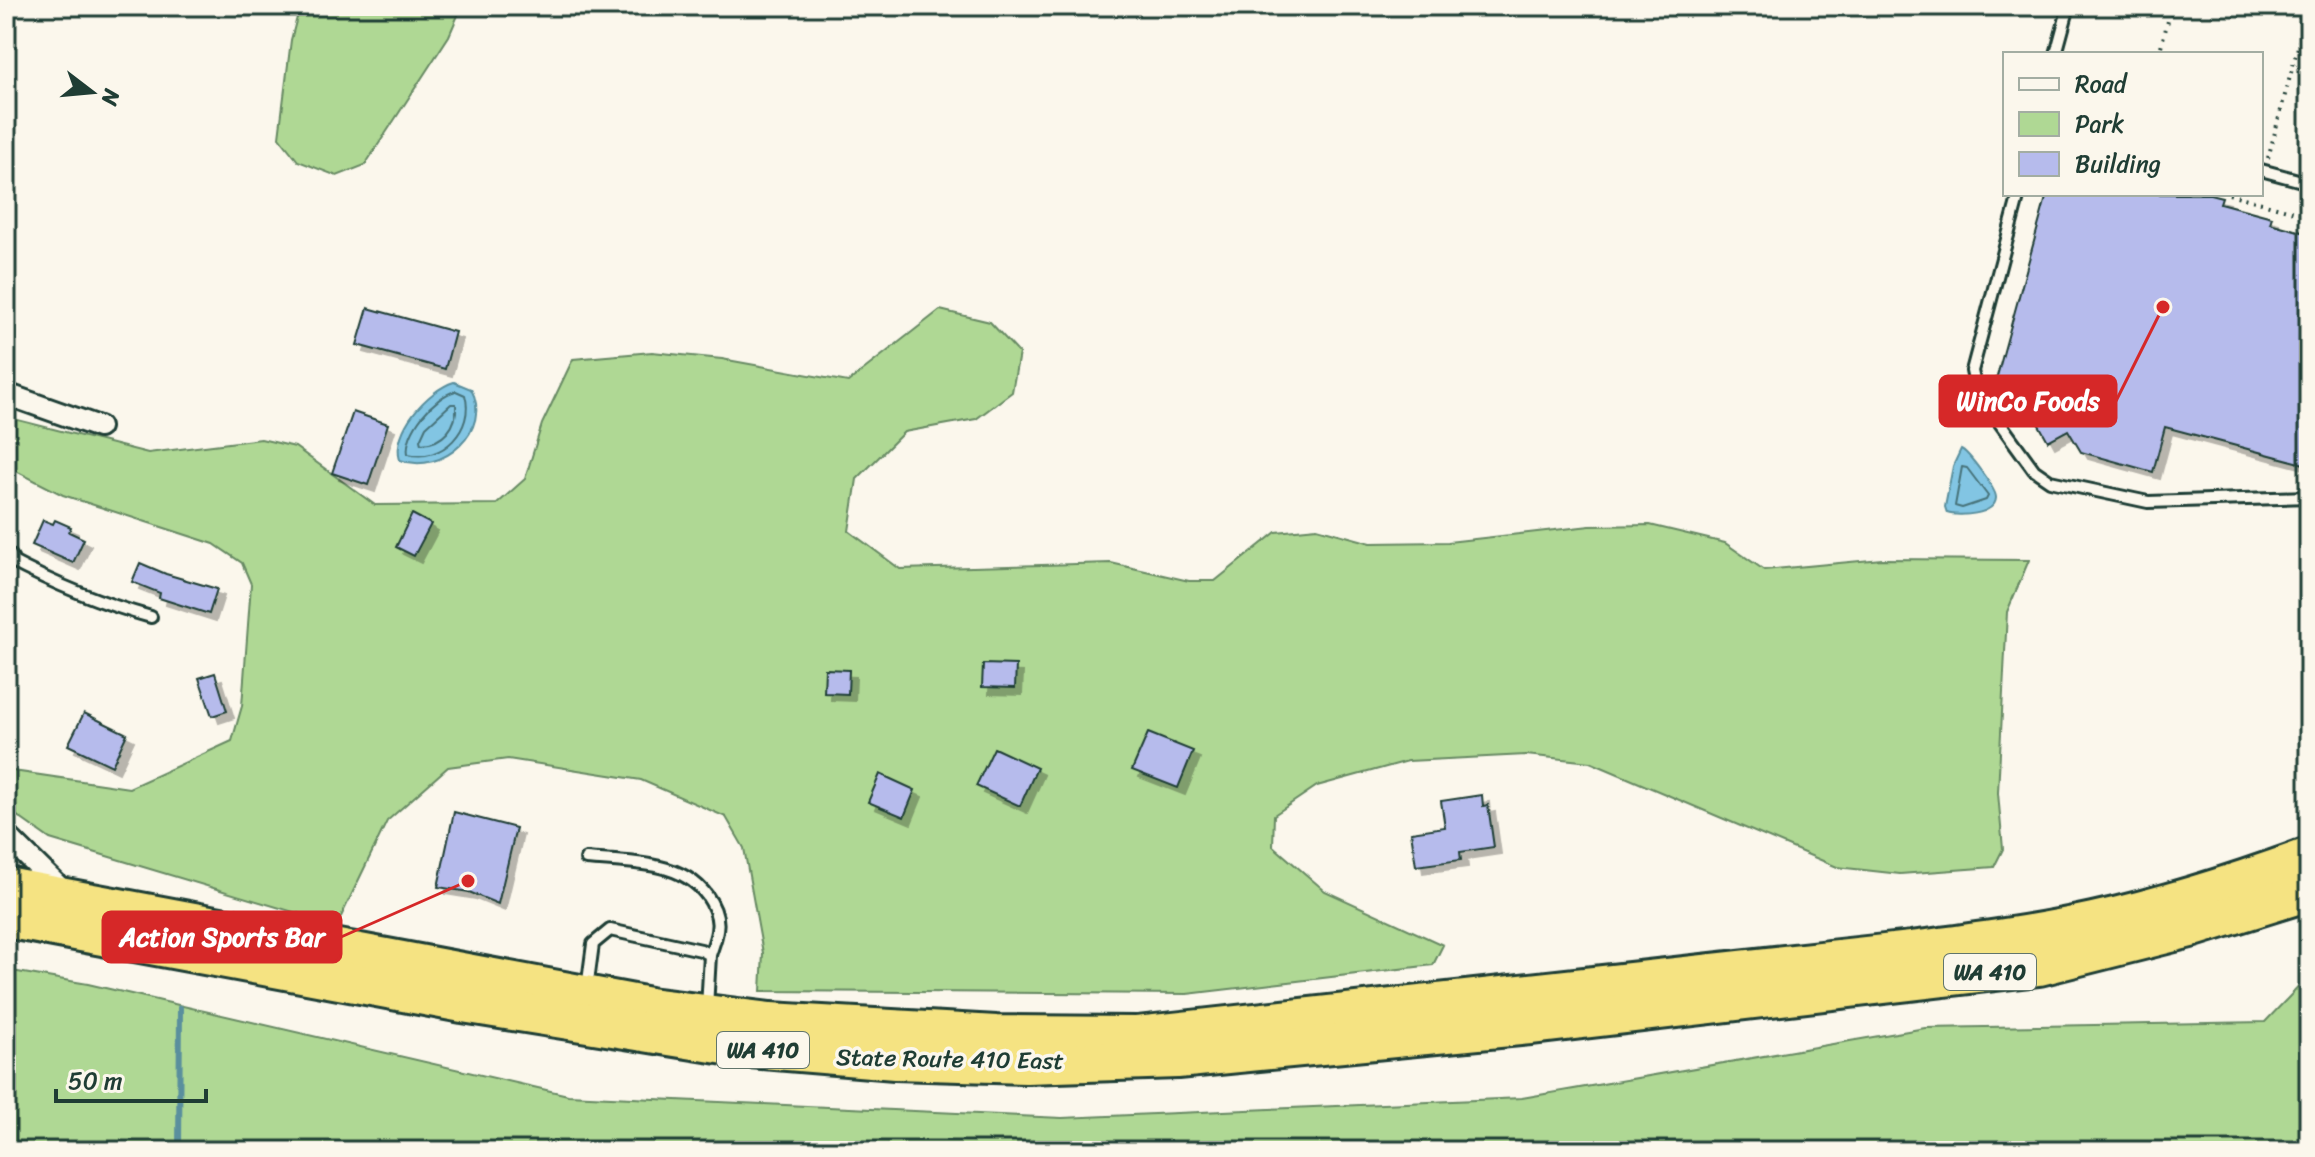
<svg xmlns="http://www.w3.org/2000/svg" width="2315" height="1157" viewBox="0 0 2315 1157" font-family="Sriracha,sans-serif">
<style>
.green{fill:#afd894;stroke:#678a64;stroke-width:2}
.water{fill:#82c5e3;stroke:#5a8f9d;stroke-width:2}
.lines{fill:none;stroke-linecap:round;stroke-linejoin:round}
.shore{stroke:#47737a;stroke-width:2}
.stream{stroke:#5a8f9d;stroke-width:6}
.building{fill:#b6bbec;stroke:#1f3d34;stroke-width:2;filter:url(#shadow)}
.lane-casing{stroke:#1f3d34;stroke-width:16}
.street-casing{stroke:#1f3d34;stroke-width:26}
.highway-casing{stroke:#1f3d34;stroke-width:44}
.path{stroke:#1f3d34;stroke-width:4;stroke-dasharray:2 6;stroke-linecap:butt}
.lane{stroke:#fbf7ec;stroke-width:10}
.street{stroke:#fbf7ec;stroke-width:20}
.highway{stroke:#f5e382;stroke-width:38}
.labels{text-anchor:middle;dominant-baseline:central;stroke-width:7;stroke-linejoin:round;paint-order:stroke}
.shield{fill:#fbf7ec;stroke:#61756b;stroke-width:2}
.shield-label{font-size:22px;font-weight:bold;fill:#1f3d34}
.street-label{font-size:24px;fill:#1f3d34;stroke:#fbf7ec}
.leader{fill:none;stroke:#d62828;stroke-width:3}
.callout-dot{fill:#d62828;stroke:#fbf7ec;stroke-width:3}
.callout{fill:#d62828;stroke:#d62828;stroke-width:3}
.callout-label{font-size:26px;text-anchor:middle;font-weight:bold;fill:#fff}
</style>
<defs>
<filter id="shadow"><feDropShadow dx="7" dy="7" stdDeviation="0" flood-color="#0004"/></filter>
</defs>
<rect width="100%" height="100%" fill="#fbf7ec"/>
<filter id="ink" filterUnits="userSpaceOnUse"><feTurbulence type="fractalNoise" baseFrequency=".0125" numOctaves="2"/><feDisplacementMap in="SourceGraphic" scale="16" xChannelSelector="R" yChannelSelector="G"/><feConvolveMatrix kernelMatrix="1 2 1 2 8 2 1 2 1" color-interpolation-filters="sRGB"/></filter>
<g filter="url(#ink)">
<g class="green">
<path d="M 300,6 L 462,6 L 449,36 L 365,165 L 337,176 L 298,161 L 279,137 L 291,40 Z"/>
<path d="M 940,310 L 990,322 L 1019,353 L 1012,392 L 976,419 L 904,432 L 857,479 L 849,531 L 900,569 L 1111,563 L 1189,581 L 1215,581 L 1276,532 L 1317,528 L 1371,543 L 1448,542 L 1590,526 L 1650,525 L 1725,543 L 1764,570 L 1882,559 L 2029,560 L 2007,612 L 1998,793 L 2003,849 L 1994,867 L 1900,874 L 1837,867 L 1590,762 L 1526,755 L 1408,761 L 1317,786 L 1274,815 L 1273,846 L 1325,891 L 1443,945 L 1433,965 L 1187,994 L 761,991 L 763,953 L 744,848 L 726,817 L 641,780 L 508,759 L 448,767 L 387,821 L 337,925 L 50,839 L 6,808 L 6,770 L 129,788 L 232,741 L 242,706 L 251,584 L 242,563 L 214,544 L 63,495 L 6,466 L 6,417 L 148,453 L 261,439 L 295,447 L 375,505 L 497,504 L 525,479 L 542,424 L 573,359 L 652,352 L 722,359 L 848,382 Z"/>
<path d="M 6,970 L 88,984 L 568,1095 L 1062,1118 L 1522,1098 L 1925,1028 L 2265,1022 L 2309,976 L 2309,1151 L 6,1151 Z"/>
</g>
<g class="water">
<path d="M 454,382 L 471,389 C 493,429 443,476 400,460 C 391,431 428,390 454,382 Z"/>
<path d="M 1961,449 C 1967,451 1997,490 1996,498 C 1995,515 1959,517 1947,513 L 1945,507 L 1953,466 Z"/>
</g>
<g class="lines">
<g class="shore">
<path d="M 456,391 L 465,395 C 475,429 442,463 408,454 C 404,432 434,396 456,391 Z"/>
<path d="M 451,404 L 456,404 C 458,426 443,444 421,444 L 420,440 L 426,427 Z"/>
<path d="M 1962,467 L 1967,468 L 1988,496 L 1986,500 L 1962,508 L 1955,506 Z"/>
</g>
<path class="stream" d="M 179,1151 L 180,1008"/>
</g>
<g class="building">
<path d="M 2047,194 L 2210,194 L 2222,197 L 2220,203 L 2272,217 L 2270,223 L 2309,234 L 2309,444 L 2304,464 L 2165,427 L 2153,472 L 2081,452 L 2068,430 L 2048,441 L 2033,414 L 2039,392 L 1996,380 Z"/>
<path d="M 368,308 L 455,332 L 445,369 L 357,345 Z"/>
<path d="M 353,412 L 388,424 L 368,485 L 332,473 Z"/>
<path d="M 412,514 L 431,524 L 414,556 L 396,547 Z"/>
<path d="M 43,520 L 53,524 L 55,520 L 71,527 L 69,532 L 84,539 L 73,563 L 32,545 Z"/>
<path d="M 140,563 L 166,574 L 217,589 L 209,614 L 159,598 L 160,593 L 132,582 Z"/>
<path d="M 983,664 L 1016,665 L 1015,688 L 982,687 Z"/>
<path d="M 825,669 L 849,670 L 848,694 L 824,693 Z"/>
<path d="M 215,673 L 227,711 L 212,716 L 199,678 Z"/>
<path d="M 84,713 L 127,734 L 112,766 L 68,745 Z"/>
<path d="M 1148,733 L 1193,751 L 1178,788 L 1132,770 Z"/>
<path d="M 994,748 L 1037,768 L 1020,806 L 976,786 Z"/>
<path d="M 880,774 L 915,790 L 904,817 L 868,802 Z"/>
<path d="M 1482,795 L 1483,806 L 1488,805 L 1494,847 L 1460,852 L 1461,860 L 1416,866 L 1411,832 L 1445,827 L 1441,801 Z"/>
<path d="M 454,812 L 516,828 L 498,904 L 469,892 L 438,887 Z"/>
</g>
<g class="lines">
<defs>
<g id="lane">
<path d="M 2056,54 L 2069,6"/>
<path d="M 2261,170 L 2309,183"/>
<path d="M 2019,194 L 1972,371 L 1976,390 L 2034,470 L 2050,481 L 2148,502 L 2309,497"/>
<path d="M 7,559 C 54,584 100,603 151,617"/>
<path d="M 586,859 C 628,863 687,859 711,902 C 716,911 719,921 717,931 C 716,939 712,948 710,955"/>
<path d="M 587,989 L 593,944 L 610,930 L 701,950 L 710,955 L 707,1008"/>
</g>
<g id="street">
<path d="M 6,394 L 99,427"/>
<path d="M 6,558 L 7,559"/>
<path d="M 6,835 L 66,894"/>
</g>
<g id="highway">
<path d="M 6,887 L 649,1007 L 770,1022 L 996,1035 L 1137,1036 L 1912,951 C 1972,943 2033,935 2093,922 C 2166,906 2238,883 2309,857"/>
<path d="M 6,918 L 463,1003 L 738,1047 L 895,1060 L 1026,1064 L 1177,1059 L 1530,1025 L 2039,966 L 2190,928 L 2309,891"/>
</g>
</defs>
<use href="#lane" class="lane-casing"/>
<use href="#street" class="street-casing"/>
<use href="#highway" class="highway-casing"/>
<g class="path">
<path d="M 2159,54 L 2172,6"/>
<path d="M 2268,158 L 2309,6"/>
<path d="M 2229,194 L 2309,216"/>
</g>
<use href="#lane" class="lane"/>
<use href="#street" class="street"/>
<use href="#highway" class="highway"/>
</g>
</g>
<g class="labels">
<g class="shield">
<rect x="1944" y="954" width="92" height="36" rx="6"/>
<rect x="717" y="1032" width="92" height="36" rx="6"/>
</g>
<g class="shield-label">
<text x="1990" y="972">WA 410</text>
<text x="763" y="1050">WA 410</text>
</g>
<g class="street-label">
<text transform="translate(950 1059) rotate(1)">State Route 410 East</text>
</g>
</g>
<path class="leader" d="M2163 307L2116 401M468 881L341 937"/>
<g class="callout-dot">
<circle cx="2163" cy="307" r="8"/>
<circle cx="468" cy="881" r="8"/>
</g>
<g class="callout">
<rect x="1940" y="376" width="176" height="50" rx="8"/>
<rect x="103" y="912" width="238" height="50" rx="8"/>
</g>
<g class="callout-label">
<text x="2028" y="410">WinCo Foods</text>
<text x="222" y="946">Action Sports Bar</text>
</g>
<rect width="2315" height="1157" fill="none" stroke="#fbf7ec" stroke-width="32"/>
<rect x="16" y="16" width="2283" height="1125" fill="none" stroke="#1f3d34" stroke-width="3" filter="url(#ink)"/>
<rect x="2003" y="52" width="260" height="144" fill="#fbf7ec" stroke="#a3ada2" stroke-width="2"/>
<rect x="2019" y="78" width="40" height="12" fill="#fbf7ec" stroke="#a3ada2" stroke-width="2"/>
<text x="2075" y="92" font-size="24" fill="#1f3d34">Road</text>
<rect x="2019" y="112" width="40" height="24" fill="#afd894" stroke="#a3ada2" stroke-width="2"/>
<text x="2075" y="132" font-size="24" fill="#1f3d34">Park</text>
<rect x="2019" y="152" width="40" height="24" fill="#b6bbec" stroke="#a3ada2" stroke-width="2"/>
<text x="2075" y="172" font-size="24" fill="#1f3d34">Building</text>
<g transform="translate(92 92) rotate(106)" stroke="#fbf7ec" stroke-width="6" paint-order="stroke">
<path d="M0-6L14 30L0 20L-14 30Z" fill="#1f3d34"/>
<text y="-12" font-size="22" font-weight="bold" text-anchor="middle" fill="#1f3d34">N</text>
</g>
<path d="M56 1089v12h150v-12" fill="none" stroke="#1f3d34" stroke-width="4"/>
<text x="68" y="1089" font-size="24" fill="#1f3d34" stroke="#fbf7ec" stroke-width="6" paint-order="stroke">50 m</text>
</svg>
